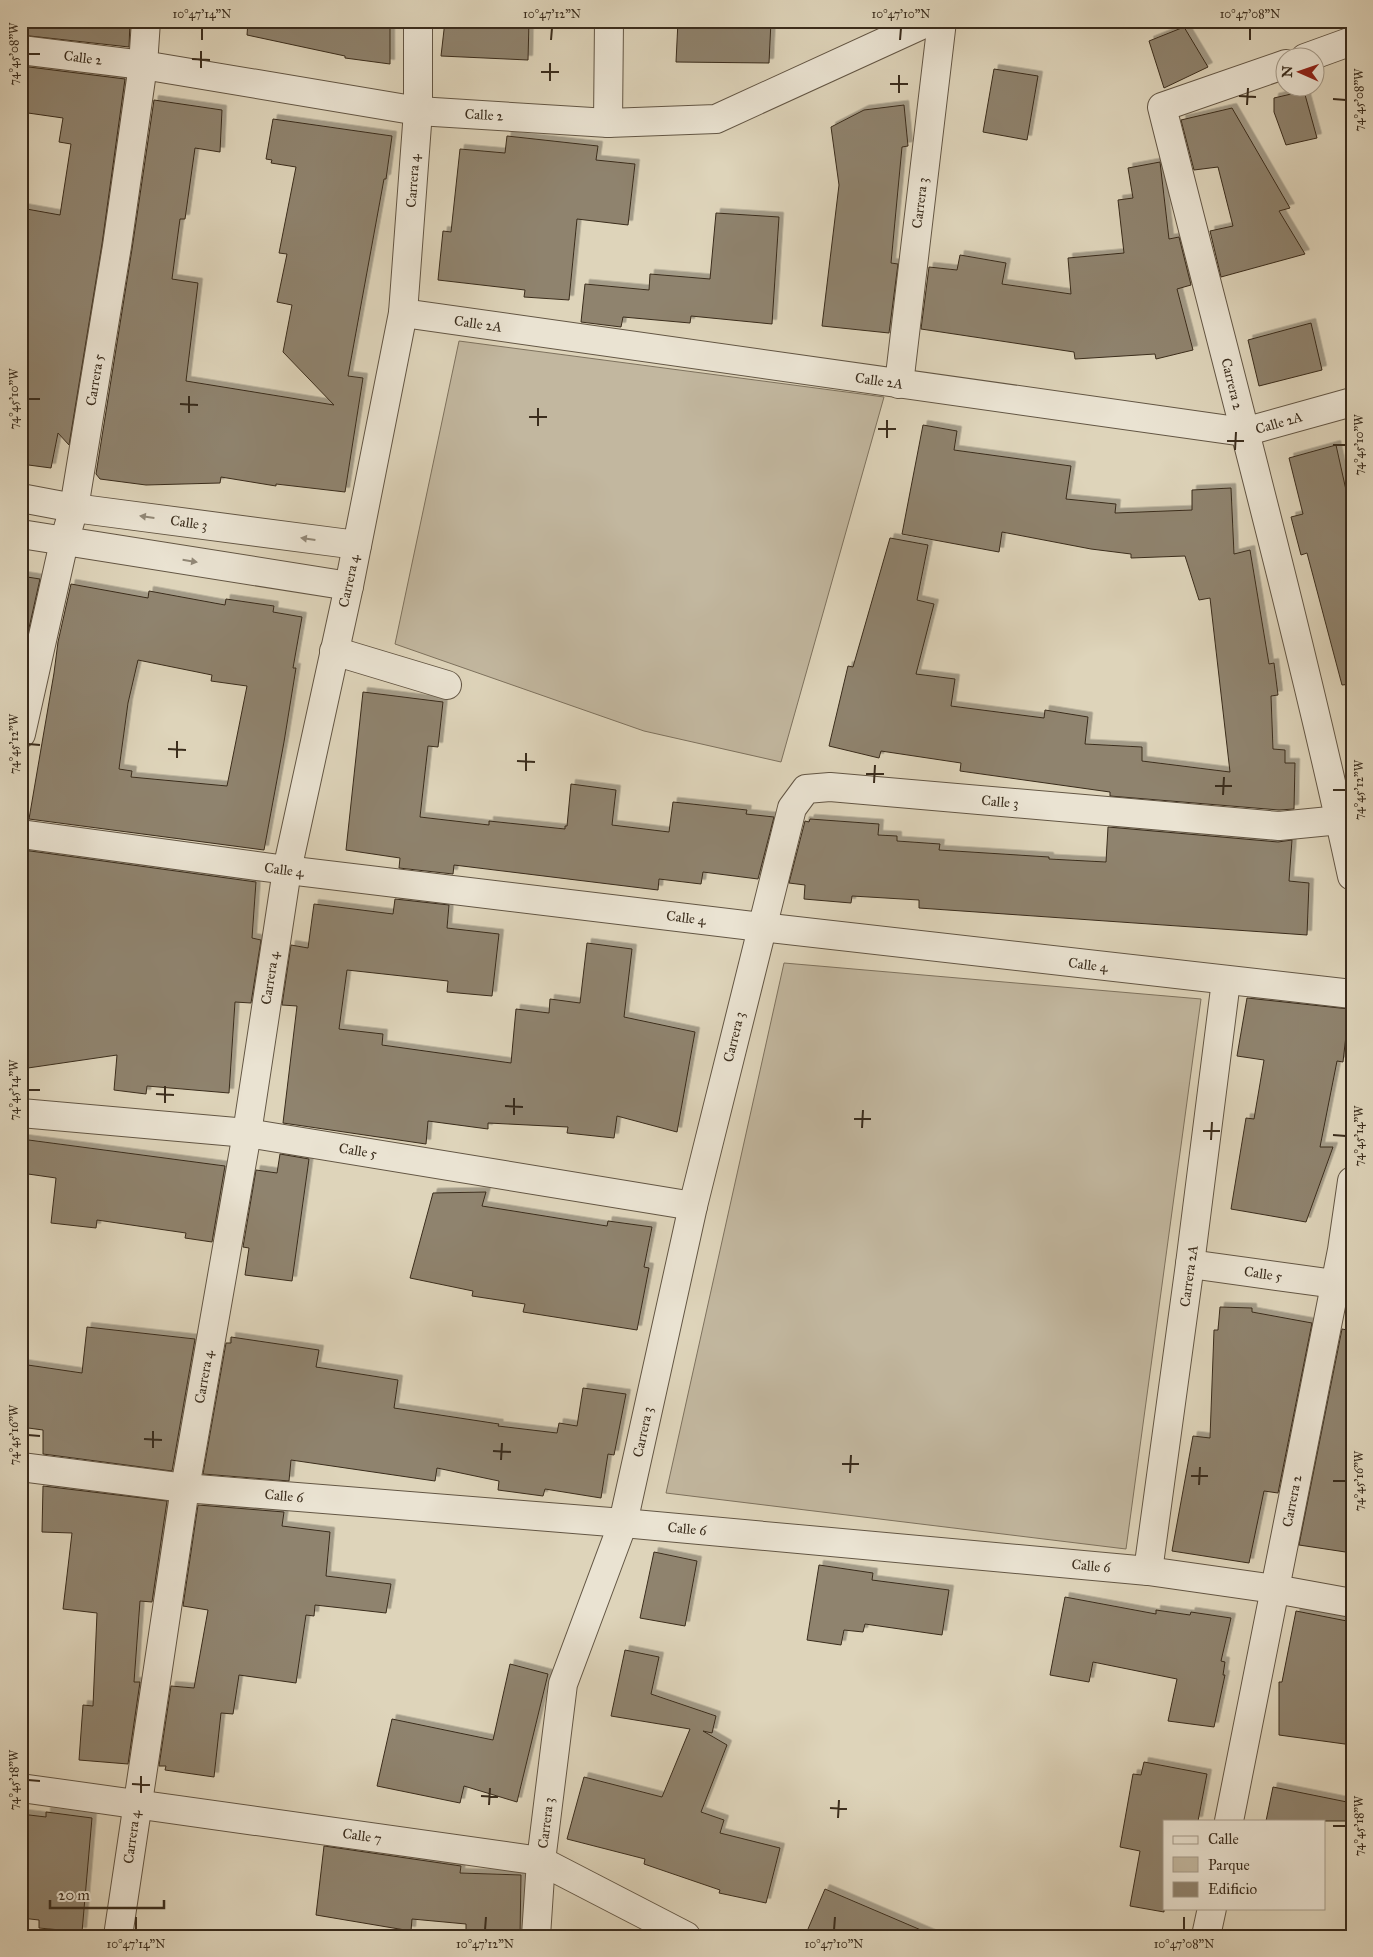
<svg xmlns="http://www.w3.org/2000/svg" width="1373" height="1957" viewBox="0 0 1373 1957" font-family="'IM FELL Great Primer',serif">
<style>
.green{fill:#c2b79f;stroke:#7e725e}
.building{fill:#8f836e;stroke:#3a2c1c;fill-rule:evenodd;filter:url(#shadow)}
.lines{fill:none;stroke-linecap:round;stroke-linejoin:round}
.minor-casing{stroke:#635644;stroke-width:30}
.minor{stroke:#eae3d2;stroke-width:28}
.oneway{fill:#928877}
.ticks{fill:none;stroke:#3a2c1c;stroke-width:2}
.labels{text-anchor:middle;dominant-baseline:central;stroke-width:5;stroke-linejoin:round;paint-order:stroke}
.street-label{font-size:14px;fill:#3a2c1c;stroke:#eae3d2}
.neatline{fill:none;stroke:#3a2c1c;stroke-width:2}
.ticks-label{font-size:12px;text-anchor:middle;fill:#3a2c1c}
</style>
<defs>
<filter id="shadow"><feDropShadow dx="4.5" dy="-4.5" stdDeviation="0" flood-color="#0004"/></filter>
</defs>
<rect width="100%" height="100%" fill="#ded4ba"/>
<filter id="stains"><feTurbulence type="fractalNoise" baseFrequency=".004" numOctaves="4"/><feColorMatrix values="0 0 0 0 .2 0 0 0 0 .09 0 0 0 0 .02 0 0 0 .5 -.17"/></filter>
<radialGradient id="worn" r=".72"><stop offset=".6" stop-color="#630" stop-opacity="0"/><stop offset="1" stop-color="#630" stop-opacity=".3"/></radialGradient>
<g class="green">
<path d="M 459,341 L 884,397 L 781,762 L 644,731 L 395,644 Z"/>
<path d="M 784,963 L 1201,999 L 1126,1549 L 666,1493 Z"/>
</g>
<g class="building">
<path d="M 21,21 L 130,21 L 129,47 L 21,35 Z"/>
<path d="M 248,21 L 390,21 L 390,64 L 345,58 L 345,56 L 247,35 Z"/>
<path d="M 445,21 L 529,21 L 528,60 L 441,56 Z"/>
<path d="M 678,21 L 771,21 L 769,63 L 676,62 Z"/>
<path d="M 1184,27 L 1208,67 L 1164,88 L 1149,41 Z"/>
<path d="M 21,66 L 125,79 L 102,244 L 69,445 L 58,433 L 51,468 L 21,464 L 21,208 L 60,215 L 71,144 L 59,142 L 63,118 L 21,112 Z"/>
<path d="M 994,69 L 1038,76 L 1027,140 L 983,132 Z"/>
<path d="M 1304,91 L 1317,138 L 1286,145 L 1274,112 L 1274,98 Z"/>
<path d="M 154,100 L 222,110 L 220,152 L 195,148 L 185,219 L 180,219 L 172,279 L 198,283 L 186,381 L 334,405 L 283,352 L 292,305 L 277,302 L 287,254 L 279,253 L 296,167 L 271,163 L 272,160 L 266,159 L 273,119 L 392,136 L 386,179 L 384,179 L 348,376 L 363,378 L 345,492 L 276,484 L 276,486 L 221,477 L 220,483 L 146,485 L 100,479 L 96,474 L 132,249 Z"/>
<path d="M 904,105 L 908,146 L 902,147 L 891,263 L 898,264 L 889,333 L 822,326 L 839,185 L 831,127 L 864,110 Z"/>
<path d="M 1232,108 L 1290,208 L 1279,211 L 1305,254 L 1221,277 L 1210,231 L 1233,226 L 1218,167 L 1194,170 L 1181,120 Z"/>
<path d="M 507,136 L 598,146 L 596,160 L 635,164 L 628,225 L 577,219 L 569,300 L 524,297 L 525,290 L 438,280 L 443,231 L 451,232 L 460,149 L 505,153 Z"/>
<path d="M 1160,162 L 1169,239 L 1179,237 L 1191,285 L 1177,289 L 1193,350 L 1156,359 L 1155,354 L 1075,359 L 1074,352 L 921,329 L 929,267 L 957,270 L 960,255 L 1006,263 L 1002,284 L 1071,294 L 1068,258 L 1124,253 L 1118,200 L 1133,198 L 1128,168 Z"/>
<path d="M 716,213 L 779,217 L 772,324 L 691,316 L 690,323 L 623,317 L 621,327 L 581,322 L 585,284 L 649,290 L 650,274 L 710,279 Z"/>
<path d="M 1311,323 L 1322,370 L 1259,386 L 1248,340 Z"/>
<path d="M 923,425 L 957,431 L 954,450 L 1071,466 L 1066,499 L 1116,504 L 1115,513 L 1192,510 L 1192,490 L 1231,488 L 1234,554 L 1250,550 L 1269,664 L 1274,663 L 1278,695 L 1271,696 L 1273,749 L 1285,750 L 1285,763 L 1295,763 L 1294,809 L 1279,810 L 1110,796 L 1110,792 L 960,771 L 961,763 L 881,751 L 879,758 L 829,746 L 848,666 L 853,667 L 890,538 L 928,545 L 917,600 L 934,604 L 916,674 L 955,679 L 951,706 L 1044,718 L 1045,710 L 1088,717 L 1085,744 L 1142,747 L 1142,761 L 1230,772 L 1210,598 L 1199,600 L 1185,556 L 1131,558 L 1131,554 L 1091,549 L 1002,532 L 999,552 L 902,534 Z"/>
<path d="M 1336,445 L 1352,517 L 1352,684 L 1342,685 L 1307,553 L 1301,555 L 1291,517 L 1303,514 L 1289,458 Z"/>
<path d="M 21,576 L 40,579 L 27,637 L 21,636 Z"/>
<path d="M 71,584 L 148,598 L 149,591 L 225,605 L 226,599 L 274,606 L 273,612 L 302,617 L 293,668 L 296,668 L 284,742 L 264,850 L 29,819 L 54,673 L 58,642 ZM 138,660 L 212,675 L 211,681 L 247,686 L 227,786 L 131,777 L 132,771 L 119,769 L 128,703 Z"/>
<path d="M 363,692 L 443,702 L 438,747 L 428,746 L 420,817 L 489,825 L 489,821 L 565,829 L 565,826 L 567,826 L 571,784 L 616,790 L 612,825 L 669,832 L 673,802 L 747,810 L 746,814 L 774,817 L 758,879 L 703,872 L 701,884 L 659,879 L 658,890 L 454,865 L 453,874 L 399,868 L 400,858 L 346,850 Z"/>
<path d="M 810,819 L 879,824 L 878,835 L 897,836 L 897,841 L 940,844 L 939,850 L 1049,857 L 1049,859 L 1106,862 L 1108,827 L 1278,842 L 1292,840 L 1289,881 L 1309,883 L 1307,935 L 919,908 L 919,900 L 852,896 L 851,903 L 804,899 L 805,885 L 789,883 L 805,821 L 809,822 Z"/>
<path d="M 23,850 L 256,882 L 252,938 L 261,940 L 251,1003 L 235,1002 L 229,1093 L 147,1086 L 146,1094 L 114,1090 L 117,1055 L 21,1069 L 21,862 Z"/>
<path d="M 395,899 L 449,905 L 447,928 L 499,934 L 492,996 L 447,992 L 448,981 L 347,970 L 339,1029 L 383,1034 L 382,1045 L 511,1063 L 516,1009 L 549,1013 L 550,999 L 580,1003 L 587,943 L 632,949 L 624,1017 L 695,1032 L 677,1132 L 617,1116 L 614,1138 L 567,1133 L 568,1127 L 488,1123 L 488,1129 L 428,1121 L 426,1144 L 283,1123 L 297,1006 L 282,1005 L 291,945 L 308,948 L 314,904 L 393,914 Z"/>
<path d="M 1247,998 L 1349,1009 L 1343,1062 L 1337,1061 L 1320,1147 L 1333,1147 L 1306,1222 L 1231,1209 L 1246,1118 L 1254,1119 L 1264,1060 L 1237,1056 Z"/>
<path d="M 21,1139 L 225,1166 L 212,1242 L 185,1238 L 186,1233 L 97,1220 L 96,1228 L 51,1223 L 56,1178 L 21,1173 Z"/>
<path d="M 280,1154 L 309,1159 L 292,1281 L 245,1275 L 249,1248 L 243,1247 L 256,1170 L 277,1173 Z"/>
<path d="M 486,1192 L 482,1206 L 607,1226 L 608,1221 L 652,1227 L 644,1267 L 649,1268 L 637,1330 L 523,1312 L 525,1304 L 472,1296 L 473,1291 L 410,1278 L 433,1193 Z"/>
<path d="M 1220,1307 L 1252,1308 L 1252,1312 L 1312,1323 L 1278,1493 L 1264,1491 L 1249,1563 L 1172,1551 L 1193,1436 L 1210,1438 L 1214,1330 L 1218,1330 Z"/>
<path d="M 87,1327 L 195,1339 L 172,1471 L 43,1454 L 43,1430 L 21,1427 L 21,1364 L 82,1373 Z"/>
<path d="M 1342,1329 L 1352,1331 L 1352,1553 L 1299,1545 Z"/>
<path d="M 231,1337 L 319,1350 L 316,1367 L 398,1380 L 394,1408 L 499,1424 L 498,1426 L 557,1433 L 559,1423 L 577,1426 L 583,1388 L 626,1394 L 614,1455 L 608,1454 L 601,1498 L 545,1489 L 543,1496 L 498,1490 L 499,1481 L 437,1468 L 435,1481 L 291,1460 L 289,1481 L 203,1474 L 226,1343 L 231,1343 Z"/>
<path d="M 43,1486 L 167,1501 L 152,1602 L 140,1601 L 134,1682 L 140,1682 L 128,1764 L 79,1760 L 83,1705 L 93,1706 L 97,1613 L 63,1609 L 72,1533 L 42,1532 Z"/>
<path d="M 198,1505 L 284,1512 L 282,1526 L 330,1532 L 326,1576 L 391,1584 L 386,1613 L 315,1605 L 314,1616 L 306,1615 L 296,1683 L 239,1675 L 233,1714 L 221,1713 L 214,1777 L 165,1770 L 166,1766 L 159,1766 L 171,1686 L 194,1688 L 208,1610 L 183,1606 Z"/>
<path d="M 654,1552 L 697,1561 L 685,1626 L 640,1618 Z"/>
<path d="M 819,1565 L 873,1573 L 872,1580 L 949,1590 L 942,1635 L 865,1624 L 863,1632 L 844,1630 L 841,1645 L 807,1640 Z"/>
<path d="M 1065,1597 L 1156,1614 L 1156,1610 L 1190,1615 L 1191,1612 L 1231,1618 L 1221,1661 L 1225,1662 L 1223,1675 L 1225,1675 L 1214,1727 L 1168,1721 L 1177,1679 L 1093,1662 L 1089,1682 L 1050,1675 Z"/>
<path d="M 1296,1611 L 1352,1622 L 1352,1745 L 1279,1735 L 1279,1682 L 1282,1682 Z"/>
<path d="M 625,1650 L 659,1657 L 651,1694 L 716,1716 L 712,1733 L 703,1731 L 727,1745 L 701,1812 L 724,1820 L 720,1833 L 780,1848 L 766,1903 L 719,1893 L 720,1890 L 644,1864 L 645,1859 L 567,1839 L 584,1777 L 662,1797 L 690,1729 L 611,1716 Z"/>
<path d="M 510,1664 L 548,1674 L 517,1802 L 464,1786 L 460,1803 L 377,1786 L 392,1719 L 493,1740 Z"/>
<path d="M 1144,1762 L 1207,1774 L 1198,1821 L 1164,1821 L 1164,1912 L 1130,1906 L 1140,1851 L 1120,1847 L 1133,1774 L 1141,1775 Z"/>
<path d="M 1273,1787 L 1352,1803 L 1352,1821 L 1266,1821 Z"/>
<path d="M 46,1812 L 92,1818 L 82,1932 L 39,1928 L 39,1920 L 21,1918 L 21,1814 L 46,1817 Z"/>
<path d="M 324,1846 L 461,1866 L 460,1873 L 521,1875 L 520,1936 L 466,1936 L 466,1924 L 412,1919 L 411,1931 L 316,1915 Z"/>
<path d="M 825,1889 L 935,1936 L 805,1936 Z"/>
</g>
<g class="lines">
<defs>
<g id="minor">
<path d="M 21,50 L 143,65 L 418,111 L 608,123 L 716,119 L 930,21"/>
<path d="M 1305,58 L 1352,41"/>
<path d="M 1286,64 L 1162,107 C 1226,363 1296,618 1352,876"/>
<path d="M 608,123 L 609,21"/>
<path d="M 403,313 L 1244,432 L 1352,402"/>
<path d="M 899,384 L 942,21"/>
<path d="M 21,498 L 74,508 L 357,545"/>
<path d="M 21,534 L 349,586"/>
<path d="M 334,651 L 447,685"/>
<path d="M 21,734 L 64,542 L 74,508 L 117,246 L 143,65 L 146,21"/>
<path d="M 21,834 L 287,870 L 761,927 L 1352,994"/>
<path d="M 21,1113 L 247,1133 L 693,1206"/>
<path d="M 1190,1264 L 1335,1284"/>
<path d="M 21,1467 L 185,1488 L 623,1523 L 1148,1571 L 1275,1589 L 1352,1603"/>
<path d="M 1148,1571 L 1190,1264 L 1226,981"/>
<path d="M 21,1788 L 541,1861 L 686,1936"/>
<path d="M 1229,1821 L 1342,1250 L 1352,1181"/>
<path d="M 118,1936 L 185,1488 L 247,1133 L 287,870 L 349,586 L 403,313 L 418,111 L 418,21"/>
<path d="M 536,1936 L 541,1861 L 563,1684 L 623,1523 L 693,1206 L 792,808 L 806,789 L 830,787 L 1279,826 L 1340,820"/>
<path d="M 1206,1936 L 1212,1908"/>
</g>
</defs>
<use href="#minor" class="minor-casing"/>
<use href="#minor" class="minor"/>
</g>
<defs><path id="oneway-solid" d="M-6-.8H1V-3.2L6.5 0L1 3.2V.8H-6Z" transform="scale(1.25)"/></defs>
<g class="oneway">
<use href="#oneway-solid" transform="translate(147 517) rotate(-172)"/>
<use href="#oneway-solid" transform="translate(308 539) rotate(-172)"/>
<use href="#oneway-solid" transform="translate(190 561) rotate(9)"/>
</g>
<path class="ticks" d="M 202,40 L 202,28M 551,40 L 552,28M 900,40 L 901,28M 1250,40 L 1250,28M 28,54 L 40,54M 192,59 L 210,60M 201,68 L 201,51M 541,72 L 559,72M 550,81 L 550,63M 890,84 L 908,84M 899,93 L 899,75M 1239,96 L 1256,97M 1333,99 L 1346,100M 1247,105 L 1248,88M 28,399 L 40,399M 180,404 L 198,405M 189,413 L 189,396M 529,417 L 547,417M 538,426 L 538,408M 878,429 L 896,429M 887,438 L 887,420M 1227,441 L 1244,441M 1333,445 L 1346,445M 1235,450 L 1236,432M 28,744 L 40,745M 168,749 L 186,750M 177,758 L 177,741M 517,761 L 535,762M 526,771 L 526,753M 866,774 L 884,774M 874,783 L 875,765M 1215,786 L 1232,786M 1333,790 L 1346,790M 1223,795 L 1224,777M 28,1090 L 40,1090M 156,1094 L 174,1095M 165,1103 L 165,1086M 505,1106 L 523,1107M 514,1115 L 514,1098M 854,1119 L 871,1119M 862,1128 L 863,1110M 1203,1131 L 1220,1131M 1333,1135 L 1346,1136M 1211,1140 L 1212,1122M 28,1435 L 40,1436M 144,1439 L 162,1440M 153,1448 L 153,1431M 493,1451 L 511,1452M 501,1460 L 502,1443M 842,1464 L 859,1464M 850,1473 L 851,1455M 1191,1476 L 1208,1476M 1333,1481 L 1346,1481M 1199,1485 L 1200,1467M 28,1780 L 40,1781M 132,1784 L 150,1785M 141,1793 L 141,1776M 481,1796 L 498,1797M 489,1805 L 490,1788M 830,1808 L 847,1809M 838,1818 L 839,1800M 1333,1826 L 1346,1826M 136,1930 L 136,1917M 485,1930 L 486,1917M 834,1930 L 835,1917M 1184,1930 L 1184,1917"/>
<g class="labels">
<g class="street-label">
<text transform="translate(83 58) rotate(7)">Calle 2</text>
<text transform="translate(484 115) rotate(3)">Calle 2</text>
<text transform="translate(413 181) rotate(-86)">Carrera 4</text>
<text transform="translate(920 203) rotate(-83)">Carrera 3</text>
<text transform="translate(478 324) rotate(8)">Calle 2A</text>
<text transform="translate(95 380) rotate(-81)">Carrera 5</text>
<text transform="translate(879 381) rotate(8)">Calle 2A</text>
<text transform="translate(1232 384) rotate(76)">Carrera 2</text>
<text transform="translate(1279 423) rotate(-16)">Calle 2A</text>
<text transform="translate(189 523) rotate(8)">Calle 3</text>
<text transform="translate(349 581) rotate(-78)">Carrera 4</text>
<text transform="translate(1000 802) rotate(5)">Calle 3</text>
<text transform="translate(284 870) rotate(7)">Calle 4</text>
<text transform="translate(686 918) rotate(7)">Calle 4</text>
<text transform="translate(1088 965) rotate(7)">Calle 4</text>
<text transform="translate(270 978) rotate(-81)">Carrera 4</text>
<text transform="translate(734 1037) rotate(-76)">Carrera 3</text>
<text transform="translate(358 1151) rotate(9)">Calle 5</text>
<text transform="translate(1263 1274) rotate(8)">Calle 5</text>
<text transform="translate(1189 1276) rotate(-82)">Carrera 2A</text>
<text transform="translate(204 1377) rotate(-80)">Carrera 4</text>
<text transform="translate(643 1432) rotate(-78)">Carrera 3</text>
<text transform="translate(284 1496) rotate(5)">Calle 6</text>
<text transform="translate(1292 1501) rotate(-79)">Carrera 2</text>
<text transform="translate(687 1529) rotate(5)">Calle 6</text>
<text transform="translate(1091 1566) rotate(5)">Calle 6</text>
<text transform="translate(546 1823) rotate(-83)">Carrera 3</text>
<text transform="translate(362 1836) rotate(8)">Calle 7</text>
<text transform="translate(132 1837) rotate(-82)">Carrera 4</text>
</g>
</g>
<rect width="1373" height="1957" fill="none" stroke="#ded4ba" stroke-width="55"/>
<rect x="1163" y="1820" width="162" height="90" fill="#eae3d2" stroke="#a49a89"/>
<rect x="1173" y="1836" width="25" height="8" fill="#eae3d2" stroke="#a49a89"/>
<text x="1208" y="1844" font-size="15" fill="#3a2c1c">Calle</text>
<rect x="1173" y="1857" width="25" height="15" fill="#c2b79f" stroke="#a49a89"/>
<text x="1208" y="1870" font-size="15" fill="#3a2c1c">Parque</text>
<rect x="1173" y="1882" width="25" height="15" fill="#8f836e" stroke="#a49a89"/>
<text x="1208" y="1894" font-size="15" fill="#3a2c1c">Edificio</text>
<g transform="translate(1300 72) rotate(272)"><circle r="24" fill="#eae3d2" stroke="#a49a89"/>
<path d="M0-4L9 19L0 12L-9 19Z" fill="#8f2418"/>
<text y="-8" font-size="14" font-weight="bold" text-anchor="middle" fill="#3a2c1c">N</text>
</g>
<path d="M50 1900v8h114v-8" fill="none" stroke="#3a2c1c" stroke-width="2.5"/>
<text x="58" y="1900" font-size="15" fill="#3a2c1c" stroke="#eae3d2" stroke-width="4" paint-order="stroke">20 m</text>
<rect x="28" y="28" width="1318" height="1902" class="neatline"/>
<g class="ticks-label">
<text x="202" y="18">10°47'14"N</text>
<text x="552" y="18">10°47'12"N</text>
<text x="901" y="18">10°47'10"N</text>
<text x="1250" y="18">10°47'08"N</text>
<text transform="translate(14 54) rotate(-90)" y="4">74°45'08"W</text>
<text transform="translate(1359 100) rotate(-90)" y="4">74°45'08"W</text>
<text transform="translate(14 399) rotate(-90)" y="4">74°45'10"W</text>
<text transform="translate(1359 445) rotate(-90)" y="4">74°45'10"W</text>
<text transform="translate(14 744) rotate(-90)" y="4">74°45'12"W</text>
<text transform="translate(1359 790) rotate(-90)" y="4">74°45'12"W</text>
<text transform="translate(14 1090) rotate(-90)" y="4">74°45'14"W</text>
<text transform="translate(1359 1136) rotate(-90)" y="4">74°45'14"W</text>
<text transform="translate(14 1435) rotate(-90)" y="4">74°45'16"W</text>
<text transform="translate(1359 1481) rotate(-90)" y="4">74°45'16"W</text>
<text transform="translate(14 1780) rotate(-90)" y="4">74°45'18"W</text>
<text transform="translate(1359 1826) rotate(-90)" y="4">74°45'18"W</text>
<text x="136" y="1948">10°47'14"N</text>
<text x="485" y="1948">10°47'12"N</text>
<text x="834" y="1948">10°47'10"N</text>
<text x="1184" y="1948">10°47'08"N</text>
</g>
<rect width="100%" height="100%" filter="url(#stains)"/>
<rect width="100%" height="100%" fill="url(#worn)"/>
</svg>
